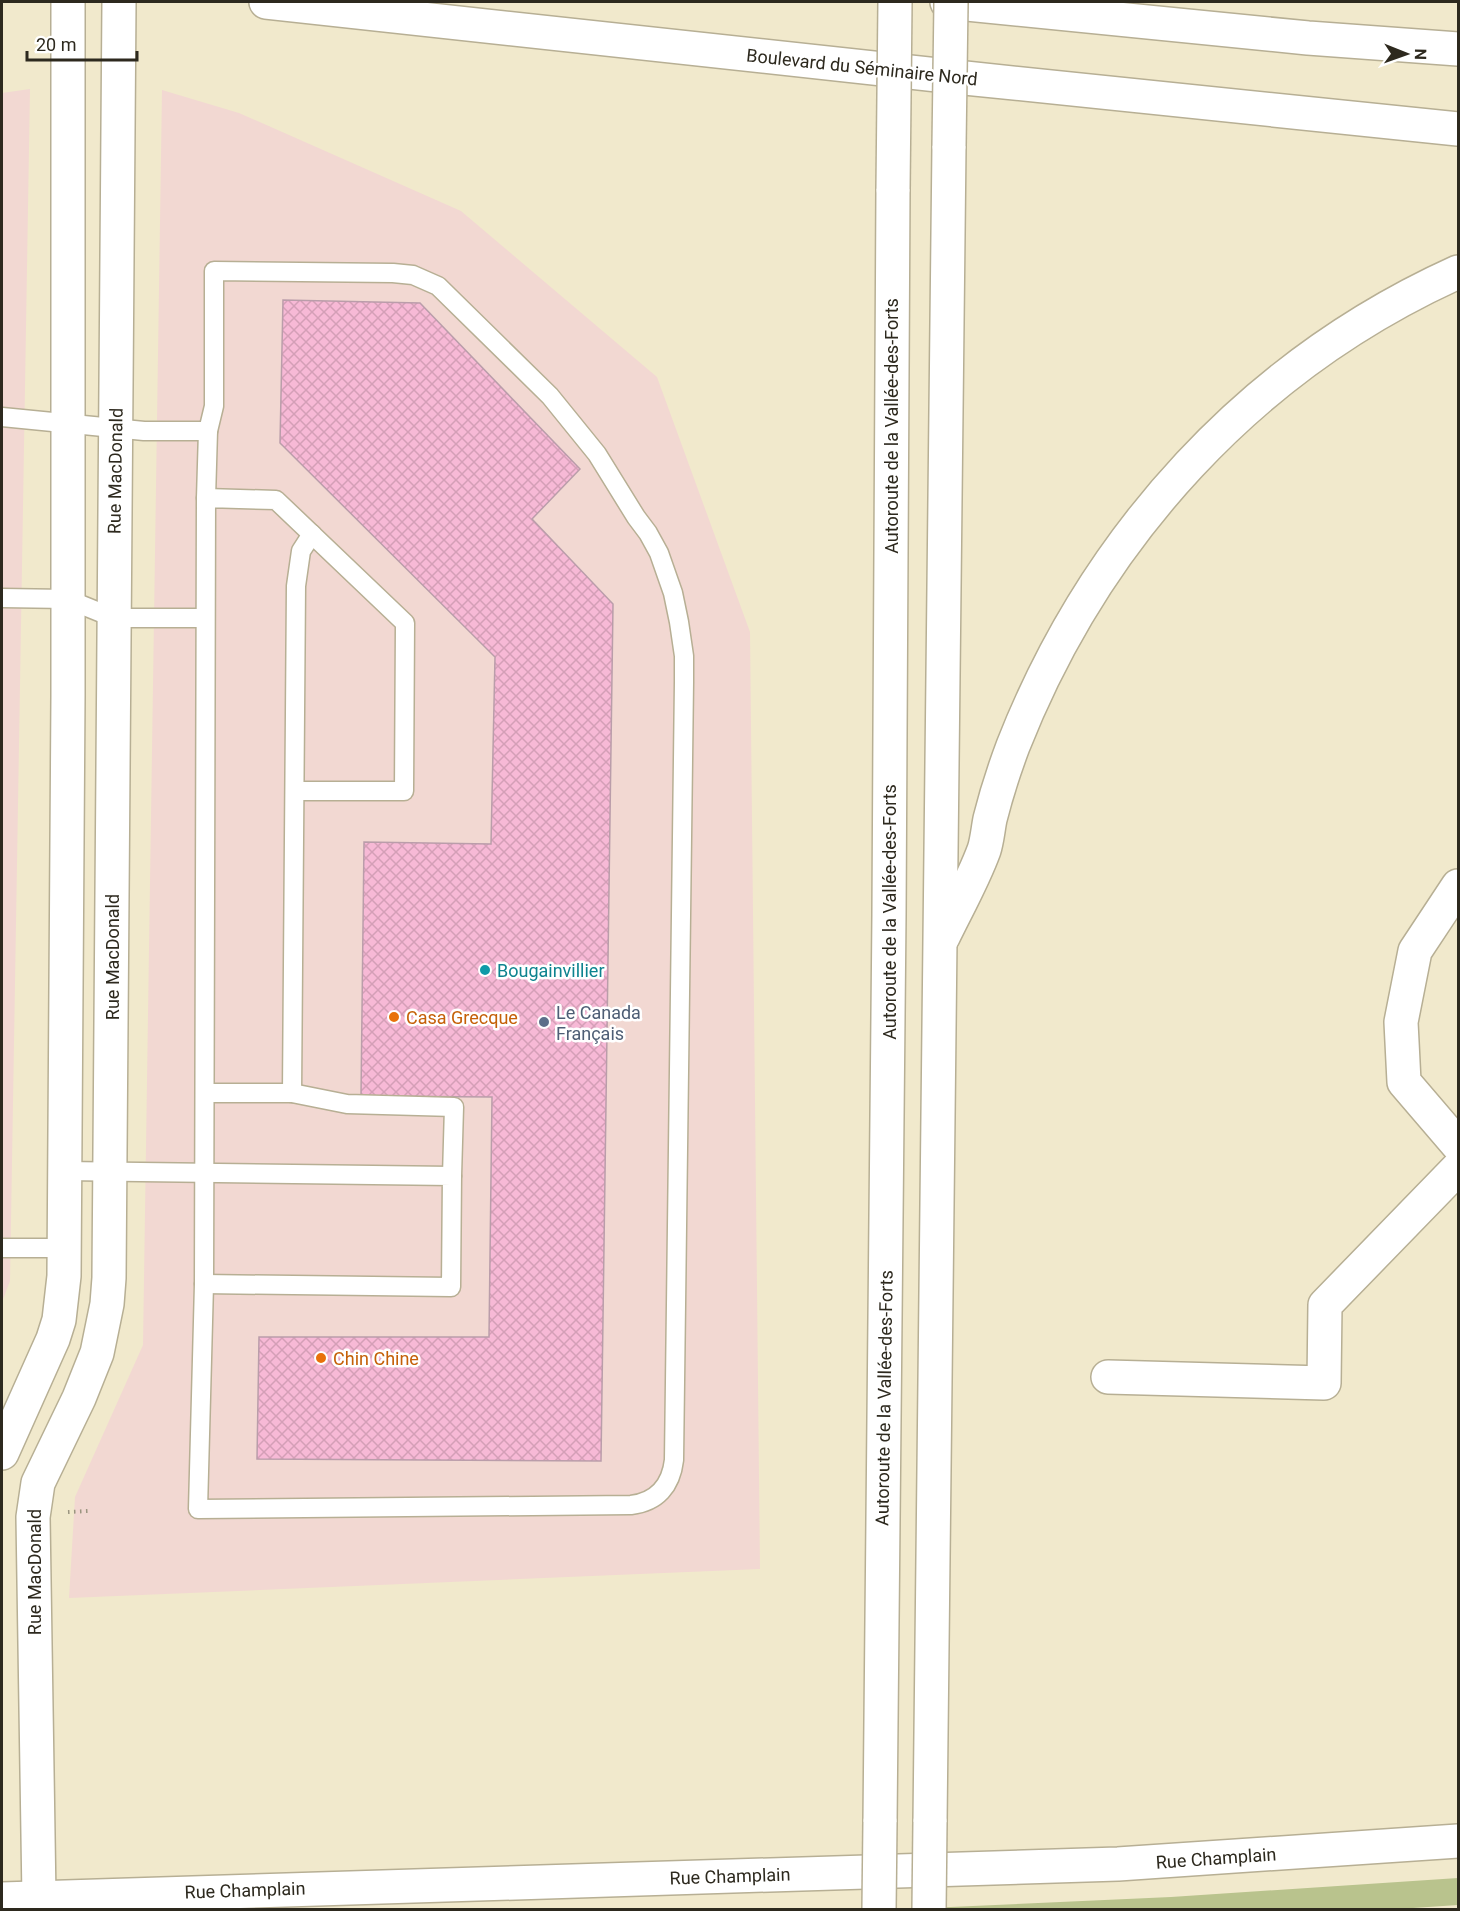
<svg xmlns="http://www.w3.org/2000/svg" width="1460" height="1911" viewBox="0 0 1460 1911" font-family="Roboto,sans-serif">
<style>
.commercial{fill:#f2d8d2}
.grass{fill:#b9c38d}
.building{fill:url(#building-cross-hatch);stroke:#ba9daa;stroke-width:1.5}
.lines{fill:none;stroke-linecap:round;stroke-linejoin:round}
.lane-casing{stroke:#b7af94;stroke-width:21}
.street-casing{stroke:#b7af94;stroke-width:36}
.secondary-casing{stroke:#b7af94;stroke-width:36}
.highway-casing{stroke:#b7af94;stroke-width:36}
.path{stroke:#9b9580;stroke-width:4;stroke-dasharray:1.5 4.5;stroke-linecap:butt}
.lane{stroke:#fff;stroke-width:18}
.street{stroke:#fff;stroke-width:33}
.secondary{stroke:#fff;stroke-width:33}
.highway{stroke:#fff;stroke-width:33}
.highway-bridge-casing{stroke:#b7af94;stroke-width:36;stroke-linecap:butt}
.highway-bridge{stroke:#fff;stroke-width:33}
.culture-dot{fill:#0f9aa8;stroke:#fff;stroke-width:2}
.food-dot{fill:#e8710a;stroke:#fff;stroke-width:2}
.service-dot{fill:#5c6f8a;stroke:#fff;stroke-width:2}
.labels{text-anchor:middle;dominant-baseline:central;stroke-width:5;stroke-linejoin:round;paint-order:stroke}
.street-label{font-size:18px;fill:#2d291e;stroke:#fff}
.culture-label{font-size:18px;fill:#0d838f;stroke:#fff;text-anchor:start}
.service-label{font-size:18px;fill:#4e5e75;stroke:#fff;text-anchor:start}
.food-label{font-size:18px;fill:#c56008;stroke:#fff;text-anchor:start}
</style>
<defs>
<pattern id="building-cross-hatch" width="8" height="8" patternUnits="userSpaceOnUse" patternTransform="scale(1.5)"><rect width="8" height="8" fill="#f7b9d6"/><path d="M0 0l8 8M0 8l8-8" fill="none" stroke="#d49fb7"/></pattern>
</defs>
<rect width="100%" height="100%" fill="#f1e9cc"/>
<g class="commercial">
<path d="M 30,89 L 10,1281 L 2,1302 L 2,93 Z"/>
<path d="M 162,90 L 239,113 L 461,211 L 657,377 L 750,632 L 760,1569 L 69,1598 L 75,1497 L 143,1345 Z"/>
</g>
<path class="grass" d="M 1458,1878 L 1458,1905 L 1398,1909 L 883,1910 L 1171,1897 Z"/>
<path class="building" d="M 283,300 L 420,303 L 580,469 L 532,519 L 613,604 L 601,1461 L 257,1459 L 259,1337 L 489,1337 L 492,1097 L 361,1096 L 364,842 L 491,844 L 495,657 L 280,443 Z"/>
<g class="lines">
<defs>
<g id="lane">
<path d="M 2,417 L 144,431 L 208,431 L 206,498"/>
<path d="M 208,431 L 214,406 L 214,271 L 393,273 L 413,275 L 438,286 L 550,396 L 597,454 L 636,517 L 648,533 L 659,553 L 673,593 L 679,622 L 684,656 L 684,682 L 674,1460 C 671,1486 657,1502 631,1505 L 198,1509 L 204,1284 L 206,498 L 276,500 L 405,623 L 404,791 L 295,791"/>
<path d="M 2,598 L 67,599 L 114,618 L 204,618"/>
<path d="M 205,1093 L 292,1093 L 347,1104 L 454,1107 L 452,1176"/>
<path d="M 292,1093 L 296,586 L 301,551 L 312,534"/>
<path d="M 64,1171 L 452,1176 L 451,1287 L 204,1284"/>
<path d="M 2,1248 L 65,1248"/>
</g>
<g id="street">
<path d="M 1458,886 L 1415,951 L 1401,1022 L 1404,1082 L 1458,1145"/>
<path d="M 1108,1377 L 1324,1383 L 1325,1305 L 1458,1168"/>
</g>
<g id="secondary">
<path d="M 266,2 L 965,78 L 1458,129"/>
<path d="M 947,2 L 1308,38 L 1458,49"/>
<path d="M 2,1453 L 53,1339 L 59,1320 L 64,1276 L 68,696 L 68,2"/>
<path d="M 39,1898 L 33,1517 L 38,1483 L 79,1398 L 97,1353 L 107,1304 L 109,1278 L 119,2"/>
<path d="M 2,1899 L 1118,1864 L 1458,1841"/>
</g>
<g id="highway">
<path d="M 943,937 C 957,908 973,880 984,850 C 987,841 988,829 990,819 C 996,795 1004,770 1013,746 C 1096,535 1252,365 1458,272"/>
<path d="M 880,1822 L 889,915 L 893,189"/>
<path d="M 930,1822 L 949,146"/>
</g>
</defs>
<use href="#lane" class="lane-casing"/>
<use href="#street" class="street-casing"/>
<use href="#secondary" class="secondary-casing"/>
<use href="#highway" class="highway-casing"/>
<path class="path" d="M 68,1512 L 88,1511"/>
<use href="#lane" class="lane"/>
<use href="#street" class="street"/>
<use href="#secondary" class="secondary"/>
<use href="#highway" class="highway"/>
<defs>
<g id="highway-bridge">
<path d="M 949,146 L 951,2"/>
<path d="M 893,189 L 895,2"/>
<path d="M 879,1910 L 880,1822"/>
<path d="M 929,1910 L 930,1822"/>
</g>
</defs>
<use href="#highway-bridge" class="highway-bridge-casing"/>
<use href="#highway-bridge" class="highway-bridge"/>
</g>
<circle class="culture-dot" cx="485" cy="970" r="6"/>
<g class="food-dot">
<circle cx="394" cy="1017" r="6"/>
<circle cx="321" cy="1358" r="6"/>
</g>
<circle class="service-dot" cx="544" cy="1022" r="6"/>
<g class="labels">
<g class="street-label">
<text transform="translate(862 67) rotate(6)">Boulevard du Séminaire Nord</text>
<text transform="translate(891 426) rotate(-90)">Autoroute de la Vallée-des-Forts</text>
<text transform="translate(115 471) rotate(-89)">Rue MacDonald</text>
<text transform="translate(889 912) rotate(-90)">Autoroute de la Vallée-des-Forts</text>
<text transform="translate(112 957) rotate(-90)">Rue MacDonald</text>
<text transform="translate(884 1398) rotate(-89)">Autoroute de la Vallée-des-Forts</text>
<text transform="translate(34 1572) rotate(-90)">Rue MacDonald</text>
<text transform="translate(1216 1858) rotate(-4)">Rue Champlain</text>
<text transform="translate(730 1876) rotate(-2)">Rue Champlain</text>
<text transform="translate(245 1890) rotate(-2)">Rue Champlain</text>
</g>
<g class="culture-label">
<text x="497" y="970">Bougainvillier</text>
</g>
<g class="service-label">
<text x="556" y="1012">Le Canada<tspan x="556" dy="21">Français</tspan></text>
</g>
<g class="food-label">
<text x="406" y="1017">Casa Grecque</text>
<text x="333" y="1358">Chin Chine</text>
</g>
</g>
<rect width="1460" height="1911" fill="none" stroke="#2d291e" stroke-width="6"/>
<g transform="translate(1406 54) rotate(91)" stroke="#ffffff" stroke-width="4.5" paint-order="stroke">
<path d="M0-4.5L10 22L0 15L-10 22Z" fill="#2d291e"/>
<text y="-9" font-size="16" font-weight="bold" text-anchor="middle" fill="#2d291e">N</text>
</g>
<path d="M27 51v9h110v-9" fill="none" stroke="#2d291e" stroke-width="3"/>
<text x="36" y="51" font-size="18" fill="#2d291e" stroke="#ffffff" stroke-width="4.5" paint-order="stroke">20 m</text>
</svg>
